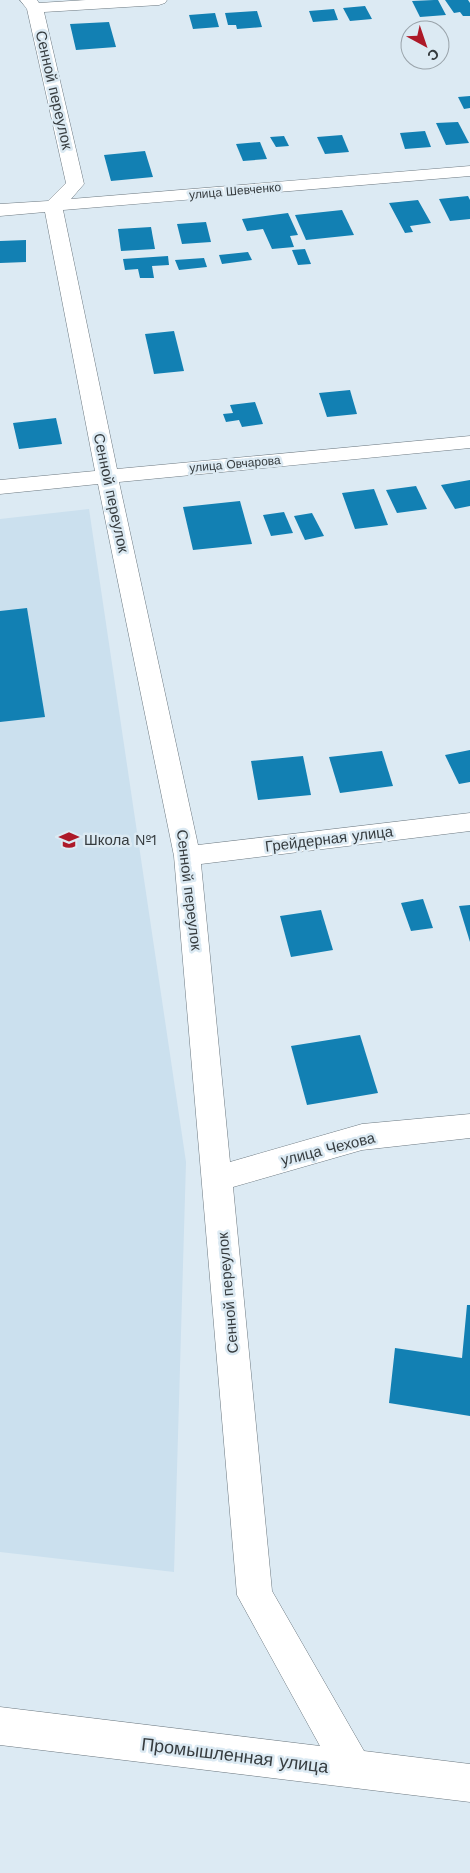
<svg xmlns="http://www.w3.org/2000/svg" width="470" height="1873" viewBox="0 0 470 1873" font-family="'Work Sans',sans-serif">
<style>
.built{fill:#cbe0ee}
.building{fill:#1280b3}
.lines{fill:none;stroke-linecap:round;stroke-linejoin:round}
.minor-casing{stroke:#6d7981;stroke-width:1}
.minor{fill:#fff;fill-rule:evenodd}
.labels{text-anchor:middle;dominant-baseline:central;stroke-width:5;stroke-linejoin:round;paint-order:stroke}
.far-street-label{font-size:12px;fill:#363c3f;stroke:#dceaf3}
.street-label{font-size:15px;fill:#363c3f;stroke:#dceaf3}
.poi-label{font-size:15px;fill:#363c3f;stroke:#dceaf3;text-anchor:start}
.near-street-label{font-size:18px;fill:#363c3f;stroke:#dceaf3}
</style>
<rect width="100%" height="100%" fill="#dceaf3"/>
<path class="built" d="M 89,509 L 186,1162 L 174,1572 L 0,1552 L 0,519 Z"/>
<g class="building">
<path d="M 434,0 L 438,0 L 446,15 L 420,17 L 412,1 Z"/>
<path d="M 445,0 L 468,0 L 470,3 L 470,16 L 463,16 L 460,12 L 454,13 Z"/>
<path d="M 365,6 L 372,19 L 350,21 L 343,8 Z"/>
<path d="M 334,9 L 338,20 L 313,22 L 309,11 Z"/>
<path d="M 257,11 L 262,27 L 237,29 L 236,25 L 228,25 L 225,13 Z"/>
<path d="M 215,13 L 219,27 L 193,29 L 189,15 Z"/>
<path d="M 109,22 L 116,47 L 76,50 L 70,24 Z"/>
<path d="M 470,96 L 470,108 L 464,109 L 458,97 Z"/>
<path d="M 458,122 L 469,143 L 446,145 L 436,123 Z"/>
<path d="M 425,131 L 431,147 L 405,149 L 400,133 Z"/>
<path d="M 342,135 L 349,152 L 325,154 L 317,137 Z"/>
<path d="M 284,136 L 289,146 L 276,147 L 270,137 Z"/>
<path d="M 260,142 L 267,159 L 243,161 L 236,144 Z"/>
<path d="M 145,151 L 153,177 L 111,181 L 104,155 Z"/>
<path d="M 468,196 L 470,200 L 470,219 L 450,221 L 439,199 Z"/>
<path d="M 418,200 L 431,223 L 410,226 L 413,232 L 405,233 L 389,203 Z"/>
<path d="M 342,210 L 354,235 L 306,240 L 295,215 Z"/>
<path d="M 288,213 L 298,235 L 290,236 L 294,247 L 272,249 L 263,229 L 247,231 L 242,219 Z"/>
<path d="M 206,222 L 211,242 L 182,244 L 177,224 Z"/>
<path d="M 151,227 L 155,249 L 121,251 L 118,229 Z"/>
<path d="M 26,240 L 26,262 L 0,263 L 0,241 Z"/>
<path d="M 305,249 L 311,264 L 298,265 L 292,250 Z"/>
<path d="M 248,252 L 252,260 L 222,264 L 219,255 Z"/>
<path d="M 168,256 L 169,265 L 152,266 L 154,278 L 140,278 L 138,269 L 125,270 L 123,259 Z"/>
<path d="M 204,258 L 207,267 L 179,270 L 175,260 Z"/>
<path d="M 174,331 L 184,371 L 154,374 L 145,334 Z"/>
<path d="M 350,390 L 357,414 L 327,417 L 319,393 Z"/>
<path d="M 255,402 L 263,424 L 242,427 L 239,420 L 226,422 L 223,414 L 233,413 L 230,405 Z"/>
<path d="M 56,418 L 62,444 L 19,449 L 13,423 Z"/>
<path d="M 470,480 L 470,506 L 455,509 L 441,485 Z"/>
<path d="M 416,486 L 427,509 L 397,513 L 386,490 Z"/>
<path d="M 374,489 L 388,525 L 355,529 L 342,493 Z"/>
<path d="M 240,501 L 252,544 L 193,550 L 183,507 Z"/>
<path d="M 284,512 L 293,533 L 271,536 L 263,515 Z"/>
<path d="M 312,513 L 324,536 L 305,540 L 294,516 Z"/>
<path d="M 27,608 L 45,717 L 0,722 L 0,611 Z"/>
<path d="M 470,750 L 470,782 L 459,784 L 445,755 Z"/>
<path d="M 382,751 L 393,786 L 340,793 L 329,757 Z"/>
<path d="M 303,756 L 311,795 L 258,800 L 251,761 Z"/>
<path d="M 423,899 L 433,928 L 411,931 L 401,903 Z"/>
<path d="M 470,905 L 470,942 L 459,906 Z"/>
<path d="M 321,910 L 333,950 L 291,957 L 280,916 Z"/>
<path d="M 360,1035 L 378,1093 L 307,1105 L 291,1046 Z"/>
<path d="M 467,1305 L 470,1305 L 470,1416 L 389,1403 L 395,1348 L 462,1358 Z"/>
</g>
<g class="lines">
<defs>
<path id="minor" d="M 20,0 L 37,0 L 39,3 L 86,0 L 167,0 L 165,3 L 159,5 L 44,12 L 84,184 L 71,199 L 470,166 L 470,176 L 63,210 L 117,469 L 470,436 L 470,448 L 119,482 L 198,845 L 470,813 L 470,831 L 201,864 L 230,1162 L 362,1124 L 470,1114 L 470,1138 L 362,1150 L 233,1187 L 272,1591 L 364,1751 L 470,1764 L 470,1802 L 0,1745 L 0,1707 L 320,1746 L 237,1595 L 174,856 L 98,484 L 0,494 L 0,480 L 95,471 L 45,212 L 0,216 L 0,204 L 48,201 L 66,183 L 27,9 Z"/>
</defs>
<use href="#minor" class="minor-casing"/>
<use href="#minor" class="minor"/>
</g>
<defs>
<symbol id="school-bare" viewBox="-9 -9 18 18"><path d="M0-5L7-2L0 1L-7-2ZM-4 1L0 2.5L4 1V4Q0 6-4 4Z" fill="#ad1928" stroke="#dceaf3" stroke-width="2.5" paint-order="stroke"/></symbol>
</defs>
<g fill-rule="evenodd">
<use href="#school-bare" x="55" y="826" width="28" height="28"/>
</g>
<g class="labels">
<g class="far-street-label">
<text transform="translate(235 191) rotate(-5)">улица Шевченко</text>
<text transform="translate(235 464) rotate(-5)">улица Овчарова</text>
</g>
<g class="street-label">
<text transform="translate(54 90) rotate(77)">Сенной переулок</text>
<text transform="translate(111 493) rotate(78)">Сенной переулок</text>
<text transform="translate(329 839) rotate(-7)">Грейдерная улица</text>
<text transform="translate(189 890) rotate(83)">Сенной переулок</text>
<text transform="translate(328 1149) rotate(-14)">улица Чехова</text>
<text transform="translate(228 1293) rotate(-95)">Сенной переулок</text>
</g>
<g class="poi-label">
<text x="84" y="840">Школа №1</text>
</g>
<g class="near-street-label">
<text transform="translate(235 1755) rotate(7)">Промышленная улица</text>
</g>
</g>
<g transform="translate(425 45) rotate(140)"><circle r="24" fill="#dceaf3" stroke="#9aa4ab"/>
<path d="M0-4L9 19L0 12L-9 19Z" fill="#ad1928"/>
<text y="-8" font-size="14" font-weight="bold" text-anchor="middle" fill="#363c3f">С</text>
</g>
</svg>
